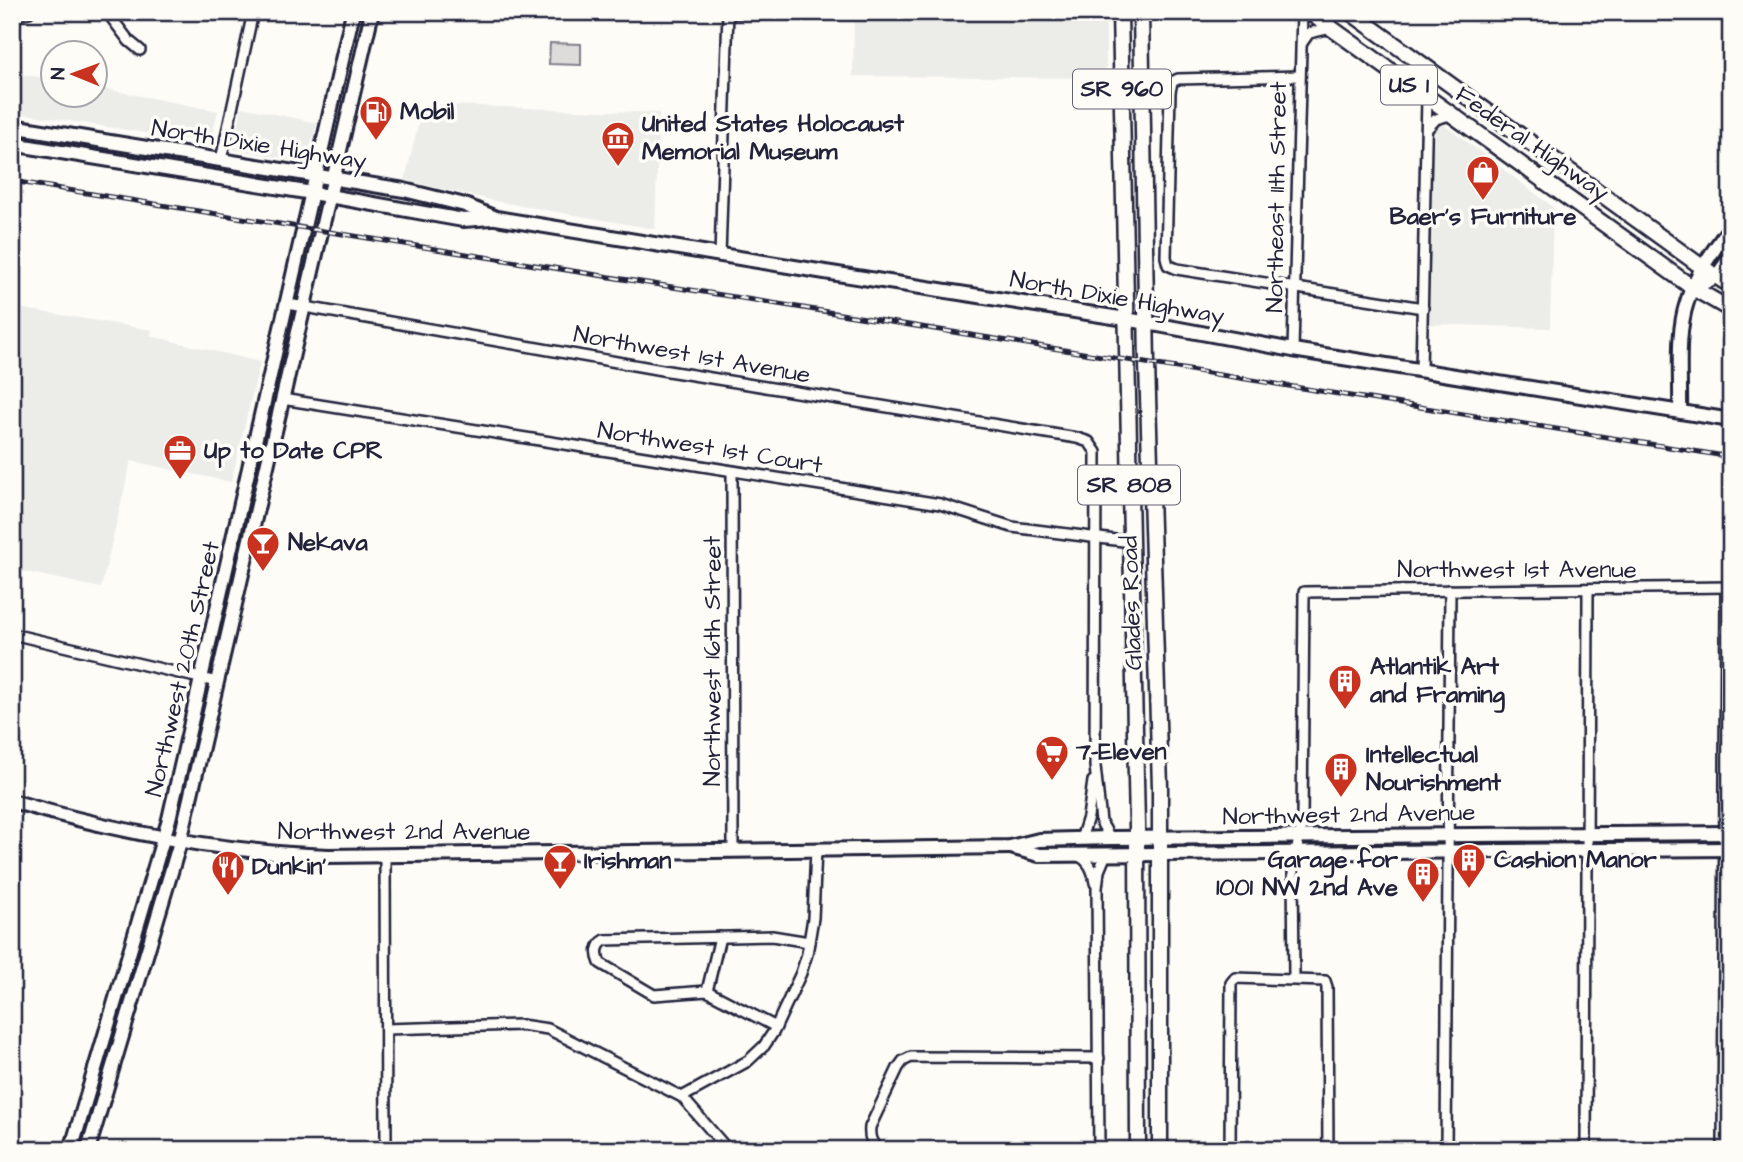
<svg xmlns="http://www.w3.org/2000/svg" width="1743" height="1162" viewBox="0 0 1743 1162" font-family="'Architects Daughter',sans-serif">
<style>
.built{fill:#ecece9}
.green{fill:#dddcdb;stroke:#807f8b;stroke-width:2}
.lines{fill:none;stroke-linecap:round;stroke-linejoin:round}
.street-casing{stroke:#22223b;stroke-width:14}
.secondary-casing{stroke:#22223b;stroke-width:18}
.primary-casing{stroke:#22223b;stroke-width:19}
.street{stroke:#fdfcf7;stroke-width:9}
.secondary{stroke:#fdfcf7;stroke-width:12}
.primary{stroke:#fdfcf7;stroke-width:14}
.rail-casing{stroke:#22223b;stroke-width:5}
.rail{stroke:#fdfcf7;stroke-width:2.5;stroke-dasharray:8;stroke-linecap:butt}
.labels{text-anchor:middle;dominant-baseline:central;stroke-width:7;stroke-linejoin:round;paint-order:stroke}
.shield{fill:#fdfcf7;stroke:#646373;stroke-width:2}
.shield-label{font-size:23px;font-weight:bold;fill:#22223b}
.poi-label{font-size:24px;font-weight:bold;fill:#22223b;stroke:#fdfcf7;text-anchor:start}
.street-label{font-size:24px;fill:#22223b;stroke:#fdfcf7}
</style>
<rect width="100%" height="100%" fill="#fdfcf7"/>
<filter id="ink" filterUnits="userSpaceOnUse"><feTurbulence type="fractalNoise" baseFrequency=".0143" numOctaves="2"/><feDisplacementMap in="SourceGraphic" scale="14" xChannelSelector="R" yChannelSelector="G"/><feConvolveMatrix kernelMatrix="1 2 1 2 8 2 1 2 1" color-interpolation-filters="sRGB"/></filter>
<g filter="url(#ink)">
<g class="built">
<path d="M 928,12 L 1106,12 L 1106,78 L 853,76 L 854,21 L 904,22 L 920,18 Z"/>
<path d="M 12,73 L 52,79 L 52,94 L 94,94 L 95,87 L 218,111 L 210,143 L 12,112 Z"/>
<path d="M 423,104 L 659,113 L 655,229 L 495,201 L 405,180 Z"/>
<path d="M 242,107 L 317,123 L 307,159 L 302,162 L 234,149 Z"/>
<path d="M 1442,123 L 1553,207 L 1550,328 L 1429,324 L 1432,140 L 1436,129 Z"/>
<path d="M 12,307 L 152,330 L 151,336 L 260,362 L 231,482 L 131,461 L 101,588 L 12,569 Z"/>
</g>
<path class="green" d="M 550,43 L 581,44 L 581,65 L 549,64 Z"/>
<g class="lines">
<defs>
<g id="street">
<path d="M 107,12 L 129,41 L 140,50"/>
<path d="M 1720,12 L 1731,20"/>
<path d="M 728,13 L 827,12"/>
<path d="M 12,16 L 29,12"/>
<path d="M 1302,43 L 1309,33 L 1331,28"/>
<path d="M 1299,76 L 1178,79 L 1172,82 L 1170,92 L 1166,257 L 1168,265 L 1177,269 L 1423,308"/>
<path d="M 1427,129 L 1436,119 L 1450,115"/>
<path d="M 221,160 L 253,12"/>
<path d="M 720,256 L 728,12"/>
<path d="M 288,304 L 662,370 L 1077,438 L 1089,442 L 1096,452 L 1095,766 L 1101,822 L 1110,838"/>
<path d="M 1293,350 L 1302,12"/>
<path d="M 1421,370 L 1427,98"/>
<path d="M 282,399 L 940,504 L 1012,527 L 1131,542"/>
<path d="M 732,472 L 733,850"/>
<path d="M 12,634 L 217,682"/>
<path d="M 1081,839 L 1088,817 L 1093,781"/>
<path d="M 385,855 L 386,1150"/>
<path d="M 1077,855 C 1089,860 1093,870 1095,883"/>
<path d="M 1294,978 L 1293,869 L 1302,822 L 1304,592 L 1731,587"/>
<path d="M 707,991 L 720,937"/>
<path d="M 776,1027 L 707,991 L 654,995 L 600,963 C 596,954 596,945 605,940 L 772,936 L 809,942"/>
<path d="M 386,1029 L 521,1025 L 548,1029 L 682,1097 L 728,1150"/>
<path d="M 682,1097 L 748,1061 L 764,1046 L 774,1031 L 801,973 L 807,954 L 813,918 L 816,849"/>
<path d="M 879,1150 C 871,1143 869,1137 870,1127 L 898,1068 L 903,1061 L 911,1057 L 1099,1058"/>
<path d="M 1099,1150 L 1097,888 L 1099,871 L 1106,854"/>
<path d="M 1230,1150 L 1231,983 L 1235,978 L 1325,981 L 1327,987 L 1328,1150"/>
<path d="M 1446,1150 L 1450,590"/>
<path d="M 1586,1150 L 1588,590"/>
<path d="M 1723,1150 L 1726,587"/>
</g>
<g id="secondary">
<path d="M 12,126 L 404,190 L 465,205 L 496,218 L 831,273 L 1126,319 L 1293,350 L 1731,420"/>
<path d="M 12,144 L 312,193 L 463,220 L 492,218"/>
<path d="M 1693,288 L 1716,277 L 1731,256"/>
<path d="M 1680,411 C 1681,376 1676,335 1687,302 C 1695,274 1714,250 1731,226"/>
<path d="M 12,801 C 116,832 220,852 329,856 L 1010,847 L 1039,840 L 1110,838 L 1731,833"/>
<path d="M 1011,847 L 1039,855 L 1731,849"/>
<path d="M 71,1150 L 169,819 L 353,12"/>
<path d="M 88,1150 L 180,842 L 372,12"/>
</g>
<g id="primary">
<path d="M 1120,12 L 1137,826 L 1138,1150"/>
<path d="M 1141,12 L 1147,364 L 1160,787 L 1160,1150"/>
<path d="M 1309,12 L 1693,288 L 1731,310"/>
<path d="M 1350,12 L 1702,267 L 1731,286"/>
</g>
</defs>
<use href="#street" class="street-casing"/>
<use href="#secondary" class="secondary-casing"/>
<use href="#primary" class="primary-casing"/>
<use href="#street" class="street"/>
<use href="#secondary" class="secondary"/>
<use href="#primary" class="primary"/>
<defs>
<path id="rail" d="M 12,181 L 1731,457"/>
</defs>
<use href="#rail" class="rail-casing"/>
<use href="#rail" class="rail"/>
</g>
</g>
<defs>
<symbol id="fuel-pin" viewBox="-11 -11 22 30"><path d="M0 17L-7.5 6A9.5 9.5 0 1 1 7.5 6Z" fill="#c8321e" stroke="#fdfcf7"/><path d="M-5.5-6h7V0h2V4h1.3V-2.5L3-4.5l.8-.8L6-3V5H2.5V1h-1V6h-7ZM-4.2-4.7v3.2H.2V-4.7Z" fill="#fff"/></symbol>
<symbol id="museum-pin" viewBox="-11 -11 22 30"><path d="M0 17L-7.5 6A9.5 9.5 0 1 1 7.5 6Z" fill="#c8321e" stroke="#fdfcf7"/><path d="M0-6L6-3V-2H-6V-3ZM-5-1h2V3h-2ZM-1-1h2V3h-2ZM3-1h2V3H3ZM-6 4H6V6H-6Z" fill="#fff"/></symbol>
<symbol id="shop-pin" viewBox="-11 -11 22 30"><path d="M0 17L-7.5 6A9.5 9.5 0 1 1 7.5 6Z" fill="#c8321e" stroke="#fdfcf7"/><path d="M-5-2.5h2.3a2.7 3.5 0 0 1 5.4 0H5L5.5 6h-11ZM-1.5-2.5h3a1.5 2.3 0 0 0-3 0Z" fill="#fff"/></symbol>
<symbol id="office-pin" viewBox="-11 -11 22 30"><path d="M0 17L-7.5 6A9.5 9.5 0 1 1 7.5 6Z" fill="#c8321e" stroke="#fdfcf7"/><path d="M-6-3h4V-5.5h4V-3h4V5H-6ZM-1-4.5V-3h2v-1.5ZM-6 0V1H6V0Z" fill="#fff"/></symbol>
<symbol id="bar-pin" viewBox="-11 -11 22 30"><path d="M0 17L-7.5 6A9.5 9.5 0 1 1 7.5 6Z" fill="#c8321e" stroke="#fdfcf7"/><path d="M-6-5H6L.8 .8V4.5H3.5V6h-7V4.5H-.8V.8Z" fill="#fff"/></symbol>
<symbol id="building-pin" viewBox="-11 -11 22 30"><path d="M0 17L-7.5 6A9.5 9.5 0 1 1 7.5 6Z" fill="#c8321e" stroke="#fdfcf7"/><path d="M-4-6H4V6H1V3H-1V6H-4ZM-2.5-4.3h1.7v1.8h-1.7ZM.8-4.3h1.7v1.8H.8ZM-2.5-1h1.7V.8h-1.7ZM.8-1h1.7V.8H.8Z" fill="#fff"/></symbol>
<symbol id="supermarket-pin" viewBox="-11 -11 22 30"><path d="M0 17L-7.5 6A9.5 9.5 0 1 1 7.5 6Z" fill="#c8321e" stroke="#fdfcf7"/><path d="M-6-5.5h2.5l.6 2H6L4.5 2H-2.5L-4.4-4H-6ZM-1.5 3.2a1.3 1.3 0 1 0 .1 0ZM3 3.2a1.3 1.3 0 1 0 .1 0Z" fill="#fff"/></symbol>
<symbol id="restaurant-pin" viewBox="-11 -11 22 30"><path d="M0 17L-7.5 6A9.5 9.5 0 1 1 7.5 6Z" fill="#c8321e" stroke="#fdfcf7"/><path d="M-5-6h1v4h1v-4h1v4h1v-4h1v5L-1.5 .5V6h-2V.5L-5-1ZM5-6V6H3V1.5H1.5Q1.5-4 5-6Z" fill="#fff"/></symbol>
</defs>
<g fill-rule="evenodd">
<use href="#fuel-pin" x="357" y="93" width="38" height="52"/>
<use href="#museum-pin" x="599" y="119" width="38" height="52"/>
<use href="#shop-pin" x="1464" y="153" width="38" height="52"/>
<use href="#office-pin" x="161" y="432" width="38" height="52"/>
<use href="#bar-pin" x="244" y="524" width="38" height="52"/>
<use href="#building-pin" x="1326" y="662" width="38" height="52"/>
<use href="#supermarket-pin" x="1033" y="733" width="38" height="52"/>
<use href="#building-pin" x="1322" y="750" width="38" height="52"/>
<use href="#building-pin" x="1450" y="841" width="38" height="52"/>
<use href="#bar-pin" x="541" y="842" width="38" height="52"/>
<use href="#restaurant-pin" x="209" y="848" width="38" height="52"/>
<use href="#building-pin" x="1404" y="855" width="38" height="52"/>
</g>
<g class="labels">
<g class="shield">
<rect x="1381" y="65.5" width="56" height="39" rx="5"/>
<rect x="1073" y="69.5" width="98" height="39" rx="5"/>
<rect x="1078" y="465.5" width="102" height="39" rx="5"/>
</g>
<g class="shield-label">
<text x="1409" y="85">US 1</text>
<text x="1122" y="89">SR 960</text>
<text x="1129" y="485">SR 808</text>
</g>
<g class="poi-label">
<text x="400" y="112">Mobil</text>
<text x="642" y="124">United States Holocaust<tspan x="642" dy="28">Memorial Museum</tspan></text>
<text x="1483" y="217" text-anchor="middle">Baer's Furniture</text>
<text x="204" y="451">Up to Date CPR</text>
<text x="288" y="543">Nekava</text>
<text x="1370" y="667">Atlantik Art<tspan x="1370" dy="28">and Framing</tspan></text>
<text x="1076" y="752">7-Eleven</text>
<text x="1366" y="755">Intellectual<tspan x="1366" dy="28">Nourishment</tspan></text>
<text x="1398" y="860" text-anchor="end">Garage for<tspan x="1398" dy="28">1001 NW 2nd Ave</tspan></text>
<text x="1494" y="860">Cashion Manor</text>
<text x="584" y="861">Irishman</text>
<text x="252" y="867">Dunkin'</text>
</g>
<g class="street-label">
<text transform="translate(1532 144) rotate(35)">Federal Highway</text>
<text transform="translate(259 145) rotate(9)">North Dixie Highway</text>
<text transform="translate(1277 197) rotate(-89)">Northeast 11th Street</text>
<text transform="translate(1117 298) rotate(10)">North Dixie Highway</text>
<text transform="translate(692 355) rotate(10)">Northwest 1st Avenue</text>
<text transform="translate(710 448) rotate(9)">Northwest 1st Court</text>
<text x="1517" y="570">Northwest 1st Avenue</text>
<text transform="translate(1132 603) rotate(-92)">Glades Road</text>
<text transform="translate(713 661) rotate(-90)">Northwest 16th Street</text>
<text transform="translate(183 669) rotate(-77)">Northwest 20th Street</text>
<text transform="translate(1349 815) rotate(-1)">Northwest 2nd Avenue</text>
<text x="404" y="832">Northwest 2nd Avenue</text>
</g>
</g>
<rect width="1743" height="1162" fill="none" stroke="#fdfcf7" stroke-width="42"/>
<rect x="21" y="21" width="1701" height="1120" fill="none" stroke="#22223b" stroke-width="2.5" filter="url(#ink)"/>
<g transform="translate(74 74) rotate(271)"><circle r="33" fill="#fdfcf7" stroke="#a5a5ac" stroke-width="2"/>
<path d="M0-5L12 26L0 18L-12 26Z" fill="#c8321e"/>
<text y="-10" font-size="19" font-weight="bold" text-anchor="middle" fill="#22223b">N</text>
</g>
</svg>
